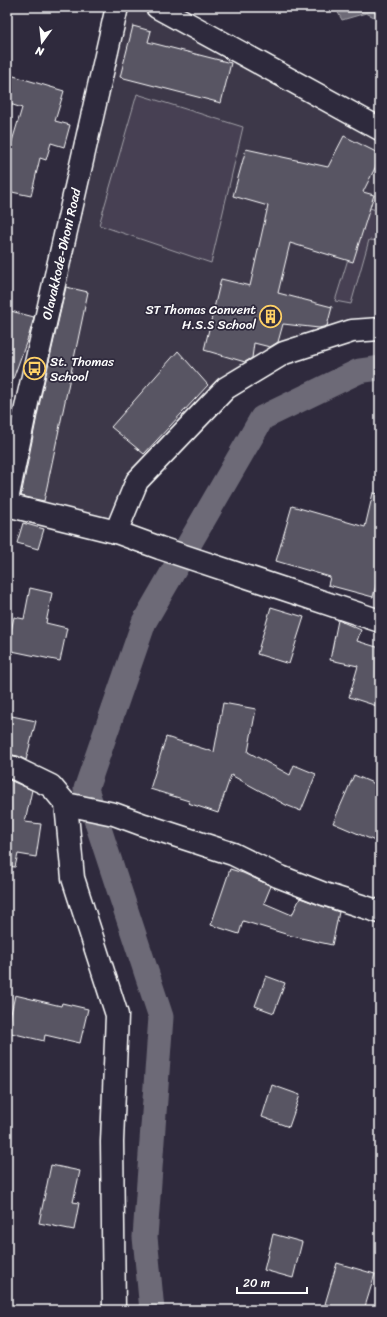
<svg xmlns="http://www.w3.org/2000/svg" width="387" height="1317" viewBox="0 0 387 1317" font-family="Sriracha,sans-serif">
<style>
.built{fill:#3c3749}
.green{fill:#464152;stroke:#a2a0a8}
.water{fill:#6d6a77;stroke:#a7a6ad}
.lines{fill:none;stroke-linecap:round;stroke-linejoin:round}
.canal{stroke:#6d6a77;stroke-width:25}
.building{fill:#595564;stroke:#fff}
.minor-casing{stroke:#fff;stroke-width:25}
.major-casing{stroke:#fff;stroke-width:25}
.minor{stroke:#2f2a3d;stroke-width:22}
.major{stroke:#2f2a3d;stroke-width:22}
.labels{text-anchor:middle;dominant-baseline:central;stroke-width:3.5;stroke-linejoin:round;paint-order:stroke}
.street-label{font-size:13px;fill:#fff;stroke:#2f2a3d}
.poi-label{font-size:13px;fill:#fff;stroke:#2f2a3d;text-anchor:end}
</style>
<rect width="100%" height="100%" fill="#2f2a3d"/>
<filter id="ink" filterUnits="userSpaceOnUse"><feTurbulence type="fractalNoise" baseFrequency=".025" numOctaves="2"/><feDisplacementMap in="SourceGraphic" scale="8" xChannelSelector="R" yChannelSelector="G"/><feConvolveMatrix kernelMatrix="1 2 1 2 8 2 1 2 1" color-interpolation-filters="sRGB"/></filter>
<g filter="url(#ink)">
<path class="built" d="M 117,7 L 157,7 L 380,129 L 380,329 L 284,353 L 153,463 L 116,532 L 7,500 Z"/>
<g class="green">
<path d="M 137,94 L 243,127 L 211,263 L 99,225 Z"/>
<path d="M 338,199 L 380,211 L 380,241 L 369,240 L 351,304 L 335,301 L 348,259 Z"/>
</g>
<path class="water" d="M 335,7 L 380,7 L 380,20 L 366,13 L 342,20 Z"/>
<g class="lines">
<path class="canal" d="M 152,1310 L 145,1237 L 161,1017 L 86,789 L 144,622 L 262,418 L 359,371 L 380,368"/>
</g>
<g class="building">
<path d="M 133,26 L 151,31 L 148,42 L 231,63 L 221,103 L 120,77 Z"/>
<path d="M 7,74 L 64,91 L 55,121 L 70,125 L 64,147 L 51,143 L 46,160 L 40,158 L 31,196 L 7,191 L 7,158 L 22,108 L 7,103 Z"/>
<path d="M 344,136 L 380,154 L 380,158 L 363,192 L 374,195 L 353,262 L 290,243 L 278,293 L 332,307 L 327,326 L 319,328 L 283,324 L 278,342 L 270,347 L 254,343 L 252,358 L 245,362 L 204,350 L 221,279 L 250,286 L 268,206 L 233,196 L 246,149 L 328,167 Z"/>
<path d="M 66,287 L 88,292 L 44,501 L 21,496 L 40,401 Z"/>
<path d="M 7,310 L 34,317 L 29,335 L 9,390 L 7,390 Z"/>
<path d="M 178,351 L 208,385 L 144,454 L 111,427 Z"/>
<path d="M 373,493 L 380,494 L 380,570 L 373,597 L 328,585 L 330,577 L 276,561 L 292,506 L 365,527 Z"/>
<path d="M 23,523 L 44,529 L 38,549 L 17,543 Z"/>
<path d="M 30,588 L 52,593 L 46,623 L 67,628 L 60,661 L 7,650 L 14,617 L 24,619 Z"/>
<path d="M 271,607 L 304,617 L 289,664 L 257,654 Z"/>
<path d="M 338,620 L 361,630 L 357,641 L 380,648 L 380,707 L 349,697 L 358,666 L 330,660 Z"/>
<path d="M 223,703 L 256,709 L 248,752 L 290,775 L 294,765 L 316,774 L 301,811 L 286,805 L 231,775 L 218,813 L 188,803 L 189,801 L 150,789 L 166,737 L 214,752 Z"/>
<path d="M 7,715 L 36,721 L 26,760 L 18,756 L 7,754 Z"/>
<path d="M 354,775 L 380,786 L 380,831 L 375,841 L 333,823 Z"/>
<path d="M 7,779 L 32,790 L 25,822 L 41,824 L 36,857 L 18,854 L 15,867 L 7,866 Z"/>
<path d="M 230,869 L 243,873 L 271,886 L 264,903 L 292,915 L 300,898 L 339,912 L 332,945 L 292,936 L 243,921 L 239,934 L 211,925 Z"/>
<path d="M 266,976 L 285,983 L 274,1013 L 255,1006 Z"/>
<path d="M 15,995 L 61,1006 L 62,1003 L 88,1009 L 80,1043 L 45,1035 L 44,1041 L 7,1032 Z"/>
<path d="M 272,1085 L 300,1095 L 289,1127 L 262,1117 Z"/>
<path d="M 51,1165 L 80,1171 L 73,1202 L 79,1203 L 74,1230 L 39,1223 Z"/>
<path d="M 273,1234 L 302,1242 L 293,1278 L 264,1270 Z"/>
<path d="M 337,1263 L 375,1274 L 364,1310 L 343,1310 L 325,1304 Z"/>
</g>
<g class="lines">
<defs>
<g id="minor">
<path d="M 157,7 L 380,129"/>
<path d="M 7,505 L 116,532 L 160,548 L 380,621"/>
<path d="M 116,532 L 137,481 L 226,388 L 284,353 L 352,331 L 380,329"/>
<path d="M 7,766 L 14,768 L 51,786 L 66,804 L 73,878 L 117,1015 L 112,1142 L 114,1310"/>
<path d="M 66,804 L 114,814 L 144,825 L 233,854 L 278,876 L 324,894 L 380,912"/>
</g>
<g id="major">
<path id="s1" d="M 7,500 L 28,398 L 117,7"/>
</g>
</defs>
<use href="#minor" class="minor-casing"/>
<use href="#major" class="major-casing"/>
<use href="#minor" class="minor"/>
<use href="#major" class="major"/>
</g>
</g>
<defs>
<symbol id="building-ring" viewBox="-11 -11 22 22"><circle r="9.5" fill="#2f2a3d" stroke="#ffd166" stroke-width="1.5"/><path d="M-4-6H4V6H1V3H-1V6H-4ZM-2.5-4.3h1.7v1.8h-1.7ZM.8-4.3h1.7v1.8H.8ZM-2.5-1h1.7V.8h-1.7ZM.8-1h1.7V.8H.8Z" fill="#ffd166"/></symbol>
<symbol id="bus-ring" viewBox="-11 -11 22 22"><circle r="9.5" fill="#2f2a3d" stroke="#ffd166" stroke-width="1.5"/><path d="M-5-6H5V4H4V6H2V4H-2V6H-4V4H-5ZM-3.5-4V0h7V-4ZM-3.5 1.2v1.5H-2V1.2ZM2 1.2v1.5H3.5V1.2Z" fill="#ffd166"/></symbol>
</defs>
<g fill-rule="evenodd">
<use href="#building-ring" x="258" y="304" width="25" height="25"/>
<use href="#bus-ring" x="22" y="356" width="25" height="25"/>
</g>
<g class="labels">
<g class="street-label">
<text stroke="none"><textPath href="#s1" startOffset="252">Olavakkode-Dhoni Road</textPath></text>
</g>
<g class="poi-label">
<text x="256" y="309">ST Thomas Convent<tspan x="256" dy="15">H.S.S School</tspan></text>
<text x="50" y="361" text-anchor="start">St. Thomas<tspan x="50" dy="15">School</tspan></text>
</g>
</g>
<rect width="387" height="1317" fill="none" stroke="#2f2a3d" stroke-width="24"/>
<rect x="12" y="12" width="363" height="1293" fill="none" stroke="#fff" stroke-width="1.5" filter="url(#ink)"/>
<g transform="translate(42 42) rotate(195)" stroke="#2f2a3d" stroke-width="3" paint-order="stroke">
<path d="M0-3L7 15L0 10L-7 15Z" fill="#ffffff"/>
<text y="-6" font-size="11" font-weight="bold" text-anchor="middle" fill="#ffffff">N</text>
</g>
<path d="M237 1287v6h70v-6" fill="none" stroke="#ffffff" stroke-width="2"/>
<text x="243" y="1287" font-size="12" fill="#ffffff" stroke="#2f2a3d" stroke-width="3" paint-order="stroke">20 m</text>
</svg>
